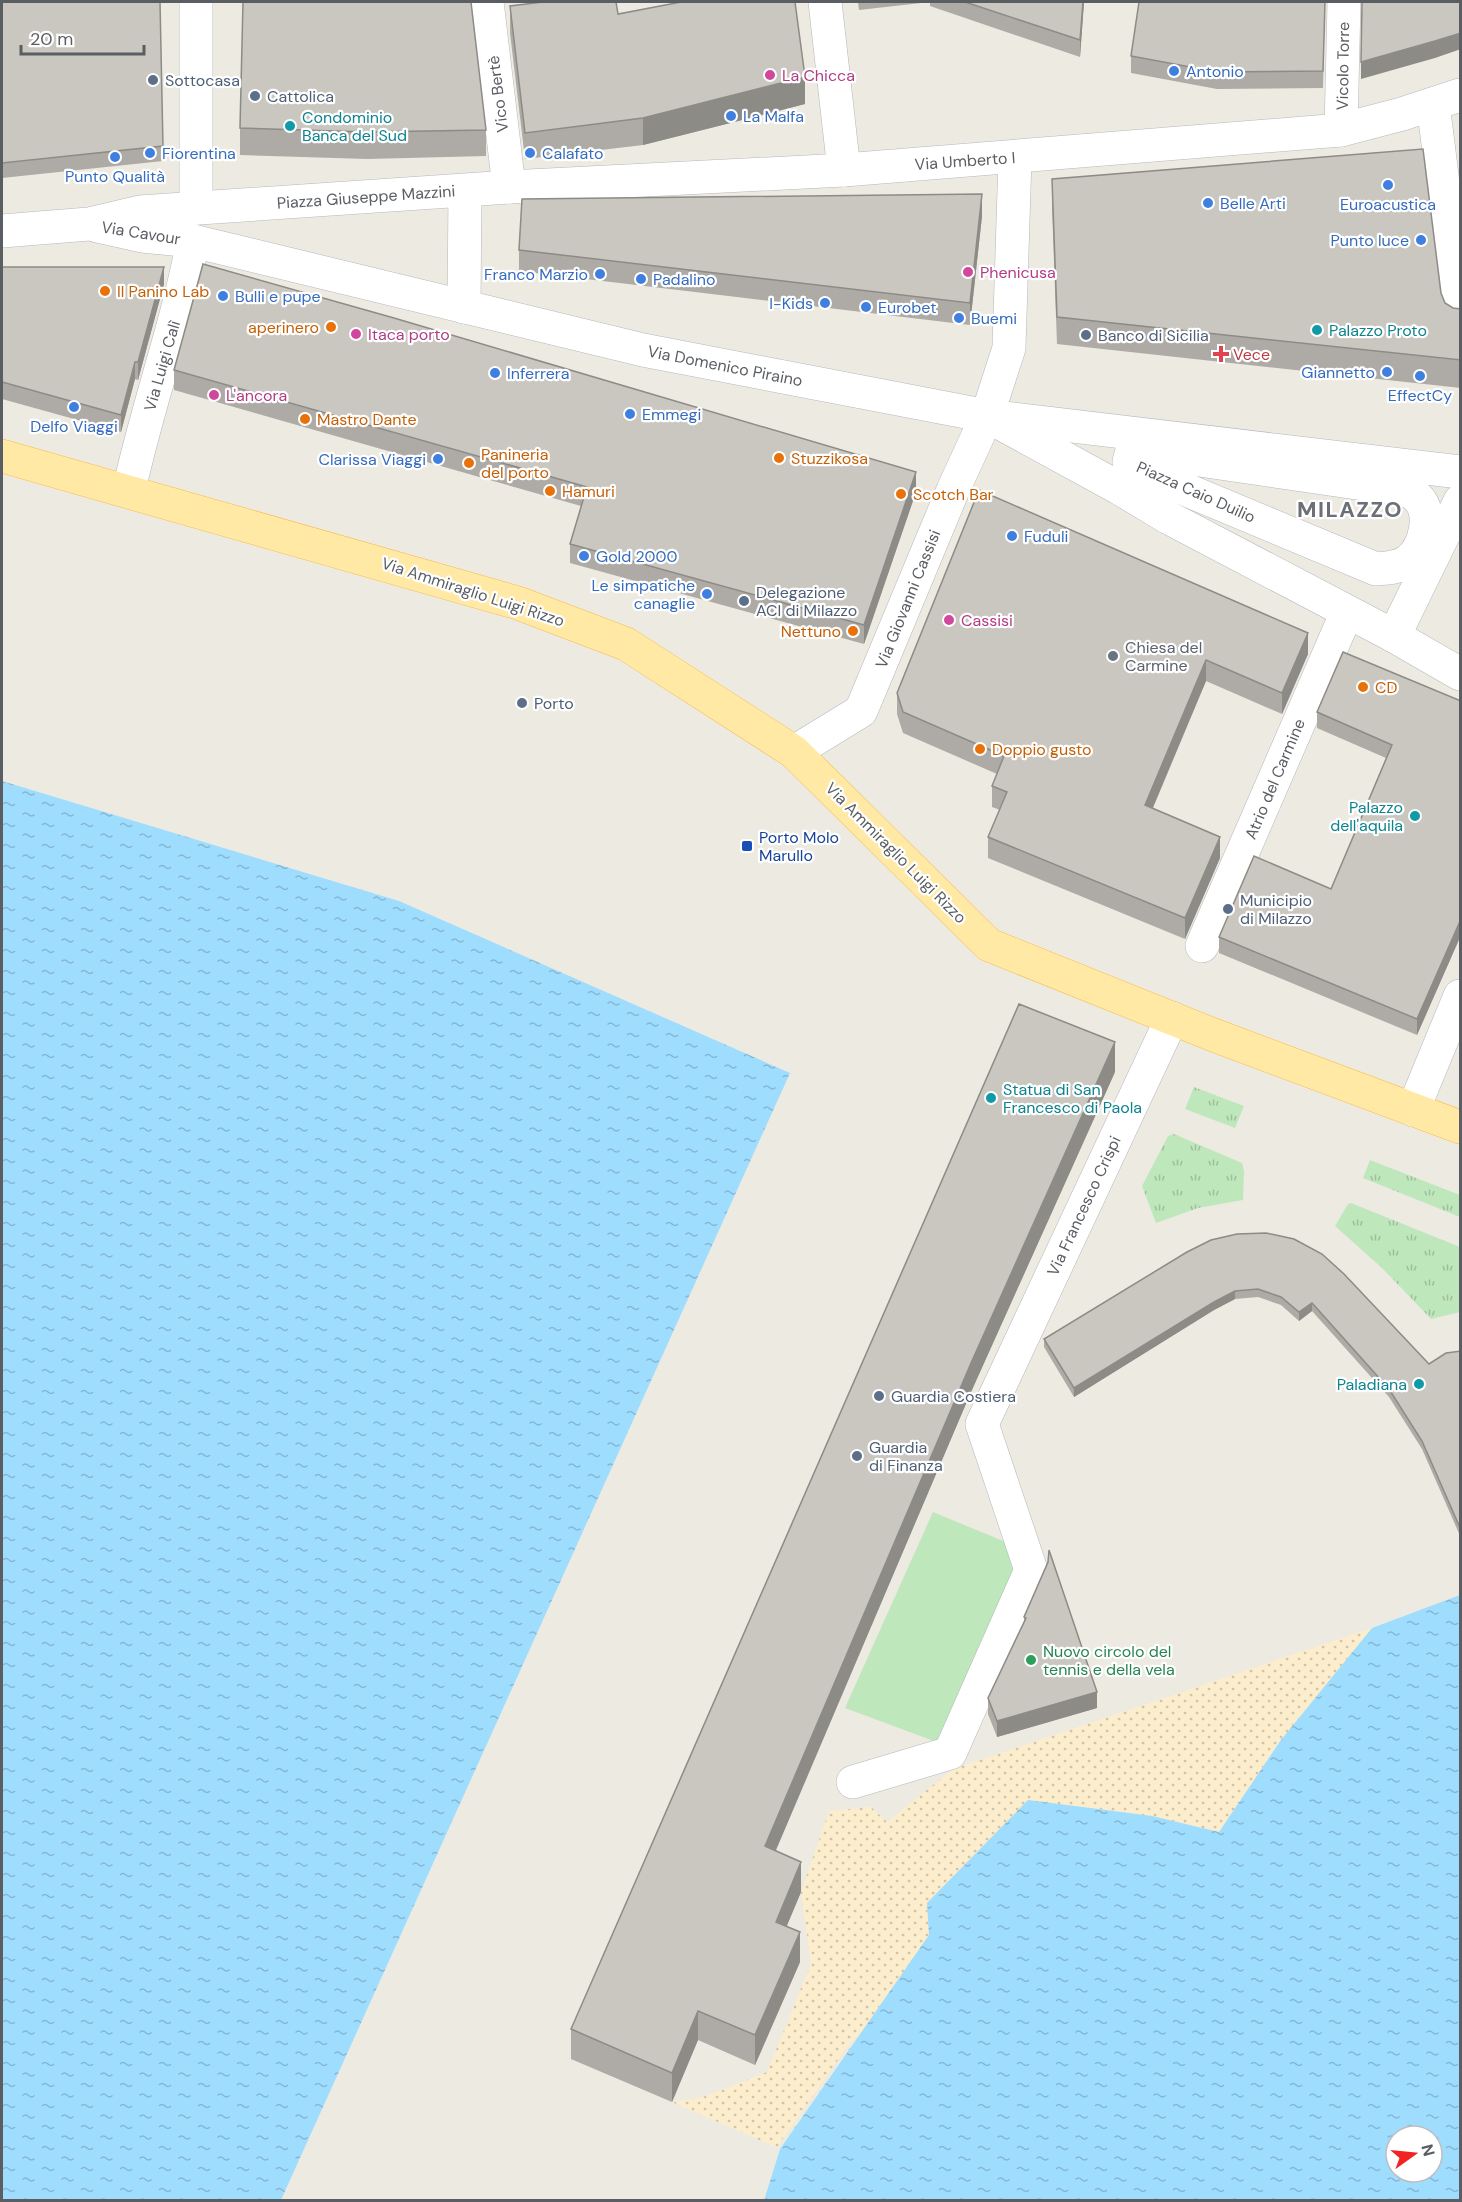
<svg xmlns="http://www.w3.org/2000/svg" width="1462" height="2202" viewBox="0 0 1462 2202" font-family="'DM Sans',sans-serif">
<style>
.grass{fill:url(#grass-tufts)}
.sand{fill:url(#sand-dots)}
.park{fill:#bfe7bc}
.water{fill:url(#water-ripples);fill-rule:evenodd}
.pier{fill:#edeae1}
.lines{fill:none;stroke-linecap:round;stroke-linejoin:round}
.minor-casing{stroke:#b4b8bc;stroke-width:34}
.major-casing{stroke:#f8bc4f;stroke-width:34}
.minor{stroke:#fff;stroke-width:33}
.major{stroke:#ffe9a4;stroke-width:33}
.wall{fill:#aeaaa5}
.shaded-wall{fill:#8d8b86}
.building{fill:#cac6c0;stroke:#8d8b86;stroke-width:1.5}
.shop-dot{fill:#3f7fe0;stroke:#fff;stroke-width:2}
.hotel-dot{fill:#d1479c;stroke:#fff;stroke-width:2}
.service-dot{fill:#5c6f8a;stroke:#fff;stroke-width:2}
.culture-dot{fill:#0f9aa8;stroke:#fff;stroke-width:2}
.food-dot{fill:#e8710a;stroke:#fff;stroke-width:2}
.health-dot{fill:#e0444e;stroke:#fff;stroke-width:2}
.worship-dot{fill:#6b7280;stroke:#fff;stroke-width:2}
.transit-dot{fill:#1a4fb4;stroke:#fff;stroke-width:2}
.leisure-dot{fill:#2e9e5b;stroke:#fff;stroke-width:2}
.labels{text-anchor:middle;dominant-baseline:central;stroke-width:4.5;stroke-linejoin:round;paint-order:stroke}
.street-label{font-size:16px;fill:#5a5e63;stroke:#fff}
.shop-label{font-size:16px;fill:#366cbe;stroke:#fff;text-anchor:start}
.hotel-label{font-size:16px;fill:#b23c85;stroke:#fff;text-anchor:start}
.service-label{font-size:16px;fill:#4e5e75;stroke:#fff;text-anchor:start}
.culture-label{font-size:16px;fill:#0d838f;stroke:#fff;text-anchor:start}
.food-label{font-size:16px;fill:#c56008;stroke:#fff;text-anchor:start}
.health-label{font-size:16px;fill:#be3a42;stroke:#fff;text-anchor:start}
.worship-label{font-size:16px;fill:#5b616d;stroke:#fff;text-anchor:start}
.transit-label{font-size:16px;fill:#164399;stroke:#fff;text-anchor:start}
.leisure-label{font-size:16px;fill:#27864d;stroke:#fff;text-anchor:start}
.district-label{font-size:22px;font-weight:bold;letter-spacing:1.5px;fill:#6a7075;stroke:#fff}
</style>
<defs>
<pattern id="grass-tufts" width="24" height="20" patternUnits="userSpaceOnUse" patternTransform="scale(1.5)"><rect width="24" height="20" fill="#bfe7bc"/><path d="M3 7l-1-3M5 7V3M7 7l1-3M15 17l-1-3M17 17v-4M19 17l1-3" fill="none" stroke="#9ebe9c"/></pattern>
<pattern id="sand-dots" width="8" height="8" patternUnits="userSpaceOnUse" patternTransform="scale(1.5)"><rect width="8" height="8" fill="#fcedcd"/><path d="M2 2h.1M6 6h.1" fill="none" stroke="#cfc3aa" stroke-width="1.8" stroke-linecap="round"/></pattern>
<pattern id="water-ripples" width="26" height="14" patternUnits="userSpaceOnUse" patternTransform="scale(1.5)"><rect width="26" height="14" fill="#9fddff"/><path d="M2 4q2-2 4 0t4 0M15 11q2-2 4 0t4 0" fill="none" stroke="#85b6d2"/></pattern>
</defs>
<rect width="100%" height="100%" fill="#edeae1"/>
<g class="grass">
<path d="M 1194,1087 L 1244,1106 L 1235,1128 L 1185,1109 Z"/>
<path d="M 1174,1134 L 1242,1163 L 1244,1171 L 1243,1200 L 1198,1208 L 1156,1223 L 1142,1186 L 1168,1136 Z"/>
<path d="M 1370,1160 L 1460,1195 L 1460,1217 L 1363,1178 Z"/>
<path d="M 1351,1203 L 1460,1247 L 1460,1312 L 1431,1319 L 1382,1268 L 1335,1226 L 1348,1204 Z"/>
</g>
<path class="sand" d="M 1372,1628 L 1281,1740 L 1219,1832 L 1152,1816 L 1028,1800 L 927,1903 L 929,1935 L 780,2149 L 672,2102 L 703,2097 L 767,2072 L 811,1964 L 801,1892 L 829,1811 L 871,1807 L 887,1822 L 953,1769 Z"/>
<path class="park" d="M 933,1512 L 1008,1543 L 1017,1574 L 942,1744 L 845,1708 Z"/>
<g class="water">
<path d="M 2,781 L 399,901 L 790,1073 L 281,2200 L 2,2200 Z"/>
<path d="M 1460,1595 L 1460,2200 L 764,2200 L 780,2149 L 929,1935 L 927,1903 L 1028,1800 L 1152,1816 L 1219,1832 L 1281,1740 L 1372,1628 ZM 1396,2136 L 1432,2136 L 1432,2172 L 1396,2172 Z"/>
</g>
<path class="pier" d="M 860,2033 L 780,2148 L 764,2200 L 761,2200 L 777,2147 L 847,2047 Z"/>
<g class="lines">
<defs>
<g id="minor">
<path d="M 487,2 L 509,187"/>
<path d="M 825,2 L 844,170"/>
<path d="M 1433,104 L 1460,318"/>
<path d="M 1341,130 L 1344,2"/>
<path d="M 196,208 L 196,2"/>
<path d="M 97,226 L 142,236 L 193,241 L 643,350 L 987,416 L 1460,472"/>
<path d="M 2,231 L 89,224 L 140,212 L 509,187 L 844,170 L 1341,130 L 1402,114 L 1460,95"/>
<path d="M 464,307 L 465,191"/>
<path d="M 1002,424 L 1119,488 L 1169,518 L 1394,636 L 1460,674"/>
<path d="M 1138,451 L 1405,490 C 1409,492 1415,494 1417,497 C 1434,513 1425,548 1408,561 C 1398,568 1387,568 1376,569 L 1134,468 L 1129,462 L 1131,454 Z"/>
<path d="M 129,490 C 147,407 177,326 193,241"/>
<path d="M 1394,636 L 1460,501"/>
<path d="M 794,752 L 861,711 L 953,490 L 987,416 L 1009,348 L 1015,158"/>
<path d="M 1202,946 L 1347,612"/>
<path d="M 1413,1110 L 1460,996"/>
<path d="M 853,1782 L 950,1753 L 1031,1570 L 982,1424 L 1172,1018"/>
</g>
<path id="major" d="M 2,456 L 518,603 L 626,644 L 794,752 L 989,945 L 1211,1034 L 1460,1127"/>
</defs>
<use href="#minor" class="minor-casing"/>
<use href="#major" class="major-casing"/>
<use href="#minor" class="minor"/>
<use href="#major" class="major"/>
</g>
<g class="wall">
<path d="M 2,2 L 160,2 L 163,161 L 2,178 Z"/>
<path d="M 858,2 L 1084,2 L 1080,57 L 930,6 L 930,2 L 859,10 Z"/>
<path d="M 1325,2 L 1323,88 L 1217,89 L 1131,73 L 1131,56 Z"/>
<path d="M 510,6 L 618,14 L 805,104 L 643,145 L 525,159 L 510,33 Z"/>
<path d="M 240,128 L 486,130 L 486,156 L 367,159 L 240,155 Z"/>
<path d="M 1052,179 L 1441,293 L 1445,303 L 1453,308 L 1461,309 L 1461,388 L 1057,344 L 1052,207 Z"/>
<path d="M 982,216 L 970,325 L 519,271 L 519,250 Z"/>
<path d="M 2,267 L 164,284 L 138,380 L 135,379 L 121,432 L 2,399 Z"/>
<path d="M 174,370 L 916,492 L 864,644 L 570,563 L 570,544 L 581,506 L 174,390 Z"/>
<path d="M 979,490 L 1308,654 L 1282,714 L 1206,681 L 1153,808 L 1220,858 L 1185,939 L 988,858 L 988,837 L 1000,810 L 992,807 L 992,786 L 997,774 L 903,733 L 897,714 L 897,693 Z"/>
<path d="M 1461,701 L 1461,935 L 1417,1035 L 1219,953 L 1219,937 L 1331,889 L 1386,758 L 1317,728 L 1317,712 Z"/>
<path d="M 1115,1072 L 971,1392 L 775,1851 L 801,1892 L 786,1927 L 800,1962 L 755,2065 L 698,2040 L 672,2102 L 571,2059 L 571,2029 Z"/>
<path d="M 1211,1240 L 1429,1364 L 1461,1351 L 1461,1538 L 1422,1449 L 1389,1397 L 1312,1311 L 1299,1321 L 1281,1305 L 1258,1297 L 1235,1299 L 1214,1310 L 1074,1397 L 1044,1347 L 1044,1339 Z"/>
<path d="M 1048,1562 L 1097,1708 L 997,1737 L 988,1714 L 988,1698 L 1024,1623 L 1024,1617 Z"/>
</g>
<g class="shaded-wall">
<path d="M 1083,2 L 1084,2 L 1080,57 L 1080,40 Z"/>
<path d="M 1461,33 L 1461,49 L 1435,58 L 1361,79 L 1361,62 Z"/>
<path d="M 805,77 L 805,104 L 643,145 L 643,118 Z"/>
<path d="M 982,194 L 982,216 L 970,325 L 970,303 Z"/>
<path d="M 164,267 L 164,284 L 138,380 L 138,362 Z"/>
<path d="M 135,362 L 135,379 L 121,432 L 121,415 Z"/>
<path d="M 916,472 L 916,492 L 864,644 L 864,625 Z"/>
<path d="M 1308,633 L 1308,654 L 1282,714 L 1282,693 Z"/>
<path d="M 1206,660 L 1206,681 L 1145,826 L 1145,805 Z"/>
<path d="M 1220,837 L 1220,858 L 1185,939 L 1185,918 Z"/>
<path d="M 1461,919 L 1461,935 L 1417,1035 L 1417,1019 Z"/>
<path d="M 1115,1042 L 1115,1072 L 971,1392 L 765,1876 L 765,1846 L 971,1363 Z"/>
<path d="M 1235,1291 L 1235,1299 L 1214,1310 L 1074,1397 L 1074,1388 L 1214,1302 Z"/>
<path d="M 1312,1303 L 1312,1311 L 1299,1321 L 1299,1312 Z"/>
<path d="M 1097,1692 L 1097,1708 L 997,1737 L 997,1721 Z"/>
<path d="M 801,1862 L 801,1892 L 776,1952 L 776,1922 Z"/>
<path d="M 800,1932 L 800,1962 L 755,2065 L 755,2035 Z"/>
<path d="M 698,2011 L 698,2040 L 672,2102 L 672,2073 Z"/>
</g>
<g class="building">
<path d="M 2,2 L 160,2 L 163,146 L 2,163 Z"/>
<path d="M 243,2 L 471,2 L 486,130 L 367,132 L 240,128 Z"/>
<path d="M 543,2 L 616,2 L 618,14 L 681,2 L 795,2 L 805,77 L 643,118 L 525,133 L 510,6 Z"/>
<path d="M 965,2 L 1083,2 L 1080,40 Z"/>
<path d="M 1139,2 L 1325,2 L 1323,71 L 1217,72 L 1131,56 Z"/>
<path d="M 1362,2 L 1461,2 L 1461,33 L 1435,41 L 1361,62 Z"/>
<path d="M 1423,149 L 1441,293 L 1445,303 L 1453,308 L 1461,309 L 1461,360 L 1057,317 L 1052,179 Z"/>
<path d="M 982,194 L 970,303 L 519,250 L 522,199 Z"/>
<path d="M 203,264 L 394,318 L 916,472 L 864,625 L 570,544 L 587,487 L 174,370 Z"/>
<path d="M 2,267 L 164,267 L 138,362 L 135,362 L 121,415 L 2,382 Z"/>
<path d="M 979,490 L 1308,633 L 1282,693 L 1206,660 L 1145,805 L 1220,837 L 1185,918 L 988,837 L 1007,792 L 992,786 L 1004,756 L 903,712 L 897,693 Z"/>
<path d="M 1343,652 L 1461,701 L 1461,919 L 1417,1019 L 1219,937 L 1254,856 L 1331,889 L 1392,745 L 1317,712 Z"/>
<path d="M 1019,1004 L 1115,1042 L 971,1363 L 765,1846 L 801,1862 L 776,1922 L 800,1932 L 755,2035 L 698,2011 L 672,2073 L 571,2029 Z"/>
<path d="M 1266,1233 L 1294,1239 L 1322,1254 L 1344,1274 L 1429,1364 L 1446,1353 L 1461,1351 L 1461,1530 L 1422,1441 L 1389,1389 L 1312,1303 L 1299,1312 L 1281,1297 L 1258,1289 L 1235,1291 L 1214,1302 L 1074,1388 L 1044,1339 L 1187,1252 L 1211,1240 L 1237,1234 Z"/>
<path d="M 1049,1550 L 1097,1692 L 997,1721 L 988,1698 L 1026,1618 L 1024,1617 L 1048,1562 Z"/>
</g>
<g class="shop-dot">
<circle cx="1174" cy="71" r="6"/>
<circle cx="731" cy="116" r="6"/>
<circle cx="150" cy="153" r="6"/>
<circle cx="530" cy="153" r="6"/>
<circle cx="115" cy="157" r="6"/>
<circle cx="1388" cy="185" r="6"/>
<circle cx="1208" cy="203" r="6"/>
<circle cx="1421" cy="240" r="6"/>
<circle cx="600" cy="274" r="6"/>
<circle cx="641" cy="279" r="6"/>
<circle cx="223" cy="296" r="6"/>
<circle cx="825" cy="303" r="6"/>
<circle cx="866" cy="307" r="6"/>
<circle cx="959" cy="318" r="6"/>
<circle cx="1387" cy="372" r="6"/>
<circle cx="495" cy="373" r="6"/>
<circle cx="1420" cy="376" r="6"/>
<circle cx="74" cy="407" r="6"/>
<circle cx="630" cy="414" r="6"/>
<circle cx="438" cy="459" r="6"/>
<circle cx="1012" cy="536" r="6"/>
<circle cx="584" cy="556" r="6"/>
<circle cx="707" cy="594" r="6"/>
</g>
<g class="hotel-dot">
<circle cx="770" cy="75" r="6"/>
<circle cx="968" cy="272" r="6"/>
<circle cx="356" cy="334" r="6"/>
<circle cx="214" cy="395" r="6"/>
<circle cx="949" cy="620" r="6"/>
</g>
<g class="service-dot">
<circle cx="153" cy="80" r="6"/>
<circle cx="255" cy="96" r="6"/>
<circle cx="1086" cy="335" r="6"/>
<circle cx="744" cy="601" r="6"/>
<circle cx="522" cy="703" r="6"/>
<circle cx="1228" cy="909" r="6"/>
<circle cx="879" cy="1396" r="6"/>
<circle cx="857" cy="1456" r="6"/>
</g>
<g class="culture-dot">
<circle cx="290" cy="126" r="6"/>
<circle cx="1317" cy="330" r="6"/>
<circle cx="1415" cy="816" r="6"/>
<circle cx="991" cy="1098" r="6"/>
<circle cx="1419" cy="1384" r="6"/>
</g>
<g class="food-dot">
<circle cx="105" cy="291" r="6"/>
<circle cx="331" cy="327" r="6"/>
<circle cx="305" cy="419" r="6"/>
<circle cx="779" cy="458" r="6"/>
<circle cx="469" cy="463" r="6"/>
<circle cx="550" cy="491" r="6"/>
<circle cx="901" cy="494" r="6"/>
<circle cx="853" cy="631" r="6"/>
<circle cx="1363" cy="687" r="6"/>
<circle cx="980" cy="749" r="6"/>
</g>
<path class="health-dot" d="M1218 345h6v6h6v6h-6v6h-6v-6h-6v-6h6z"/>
<circle class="worship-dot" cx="1113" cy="656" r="6"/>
<rect class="transit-dot" x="741" y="840" width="12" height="12" rx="3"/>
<circle class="leisure-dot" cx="1031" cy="1660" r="6"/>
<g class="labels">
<g class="street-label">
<text transform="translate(1343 66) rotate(-89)">Vicolo Torre</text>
<text transform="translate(498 94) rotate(-97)">Vico Bertè</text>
<text transform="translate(965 161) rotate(-4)">Via Umberto I</text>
<text transform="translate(366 197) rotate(-4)">Piazza Giuseppe Mazzini</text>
<text transform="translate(141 233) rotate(9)">Via Cavour</text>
<text transform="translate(162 366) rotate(-74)">Via Luigi Calì</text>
<text transform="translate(725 366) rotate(11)">Via Domenico Piraino</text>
<text transform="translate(1196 492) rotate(24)">Piazza Caio Duilio</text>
<text transform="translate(473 592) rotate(18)">Via Ammiraglio Luigi Rizzo</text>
<text transform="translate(908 599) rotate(-68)">Via Giovanni Cassisi</text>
<text transform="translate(1275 779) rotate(-67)">Atrio del Carmine</text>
<text transform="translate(896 853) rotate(45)">Via Ammiraglio Luigi Rizzo</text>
<text transform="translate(1084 1206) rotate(-65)">Via Francesco Crispi</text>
</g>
<g class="shop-label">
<text x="1186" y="71">Antonio</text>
<text x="743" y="116">La Malfa</text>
<text x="162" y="153">Fiorentina</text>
<text x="542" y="153">Calafato</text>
<text x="115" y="176" text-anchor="middle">Punto Qualità</text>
<text x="1220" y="203">Belle Arti</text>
<text x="1388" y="204" text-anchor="middle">Euroacustica</text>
<text x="1409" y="240" text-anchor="end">Punto luce</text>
<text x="588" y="274" text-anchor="end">Franco Marzio</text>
<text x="653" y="279">Padalino</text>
<text x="235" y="296">Bulli e pupe</text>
<text x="813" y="303" text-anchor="end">I-Kids</text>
<text x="878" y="307">Eurobet</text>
<text x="971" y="318">Buemi</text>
<text x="1375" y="372" text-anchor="end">Giannetto</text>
<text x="507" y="373">Inferrera</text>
<text x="1420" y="395" text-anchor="middle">EffectCy</text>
<text x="642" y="414">Emmegi</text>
<text x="74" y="426" text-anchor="middle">Delfo Viaggi</text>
<text x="426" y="459" text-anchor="end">Clarissa Viaggi</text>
<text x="1024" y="536">Fuduli</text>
<text x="596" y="556">Gold 2000</text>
<text x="695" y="585" text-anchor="end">Le simpatiche<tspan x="695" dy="18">canaglie</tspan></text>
</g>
<g class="hotel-label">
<text x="782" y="75">La Chicca</text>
<text x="980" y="272">Phenicusa</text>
<text x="368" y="334">Itaca porto</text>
<text x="226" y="395">L'ancora</text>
<text x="961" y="620">Cassisi</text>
</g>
<g class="service-label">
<text x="165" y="80">Sottocasa</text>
<text x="267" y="96">Cattolica</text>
<text x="1098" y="335">Banco di Sicilia</text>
<text x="756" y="592">Delegazione<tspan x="756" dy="18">ACI di Milazzo</tspan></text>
<text x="534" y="703">Porto</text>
<text x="1240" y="900">Municipio<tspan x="1240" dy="18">di Milazzo</tspan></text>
<text x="891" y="1396">Guardia Costiera</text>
<text x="869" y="1447">Guardia<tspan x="869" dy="18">di Finanza</tspan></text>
</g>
<g class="culture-label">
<text x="302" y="117">Condominio<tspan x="302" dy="18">Banca del Sud</tspan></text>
<text x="1329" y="330">Palazzo Proto</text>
<text x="1403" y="807" text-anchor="end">Palazzo<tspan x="1403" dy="18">dell'aquila</tspan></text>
<text x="1003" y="1089">Statua di San<tspan x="1003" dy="18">Francesco di Paola</tspan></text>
<text x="1407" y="1384" text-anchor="end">Paladiana</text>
</g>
<g class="food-label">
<text x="117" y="291">Il Panino Lab</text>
<text x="319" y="327" text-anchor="end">aperinero</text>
<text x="317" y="419">Mastro Dante</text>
<text x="481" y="454">Panineria<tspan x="481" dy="18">del porto</tspan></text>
<text x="791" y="458">Stuzzikosa</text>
<text x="562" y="491">Hamuri</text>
<text x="913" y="494">Scotch Bar</text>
<text x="841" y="631" text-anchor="end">Nettuno</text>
<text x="1375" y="687">CD</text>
<text x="992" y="749">Doppio gusto</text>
</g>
<g class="health-label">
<text x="1233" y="354">Vece</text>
</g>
<g class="worship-label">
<text x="1125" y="647">Chiesa del<tspan x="1125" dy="18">Carmine</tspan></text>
</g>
<g class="transit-label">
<text x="759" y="837">Porto Molo<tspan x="759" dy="18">Marullo</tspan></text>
</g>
<g class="leisure-label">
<text x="1043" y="1651">Nuovo circolo del<tspan x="1043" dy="18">tennis e della vela</tspan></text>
</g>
<g class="district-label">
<text x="1350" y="509">MILAZZO</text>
</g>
</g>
<rect width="1462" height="2202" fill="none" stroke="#5a5e63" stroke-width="6"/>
<g transform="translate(1414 2154) rotate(75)"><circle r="28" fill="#ffffff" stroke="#bdbfc1" stroke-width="1.5"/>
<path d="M0-4.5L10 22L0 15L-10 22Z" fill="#f12423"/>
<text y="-9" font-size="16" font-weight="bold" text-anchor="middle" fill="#5a5e63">N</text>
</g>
<path d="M21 45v9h123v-9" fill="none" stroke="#5a5e63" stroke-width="3"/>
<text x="30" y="45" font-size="18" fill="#5a5e63" stroke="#ffffff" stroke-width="4.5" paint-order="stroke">20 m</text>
</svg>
